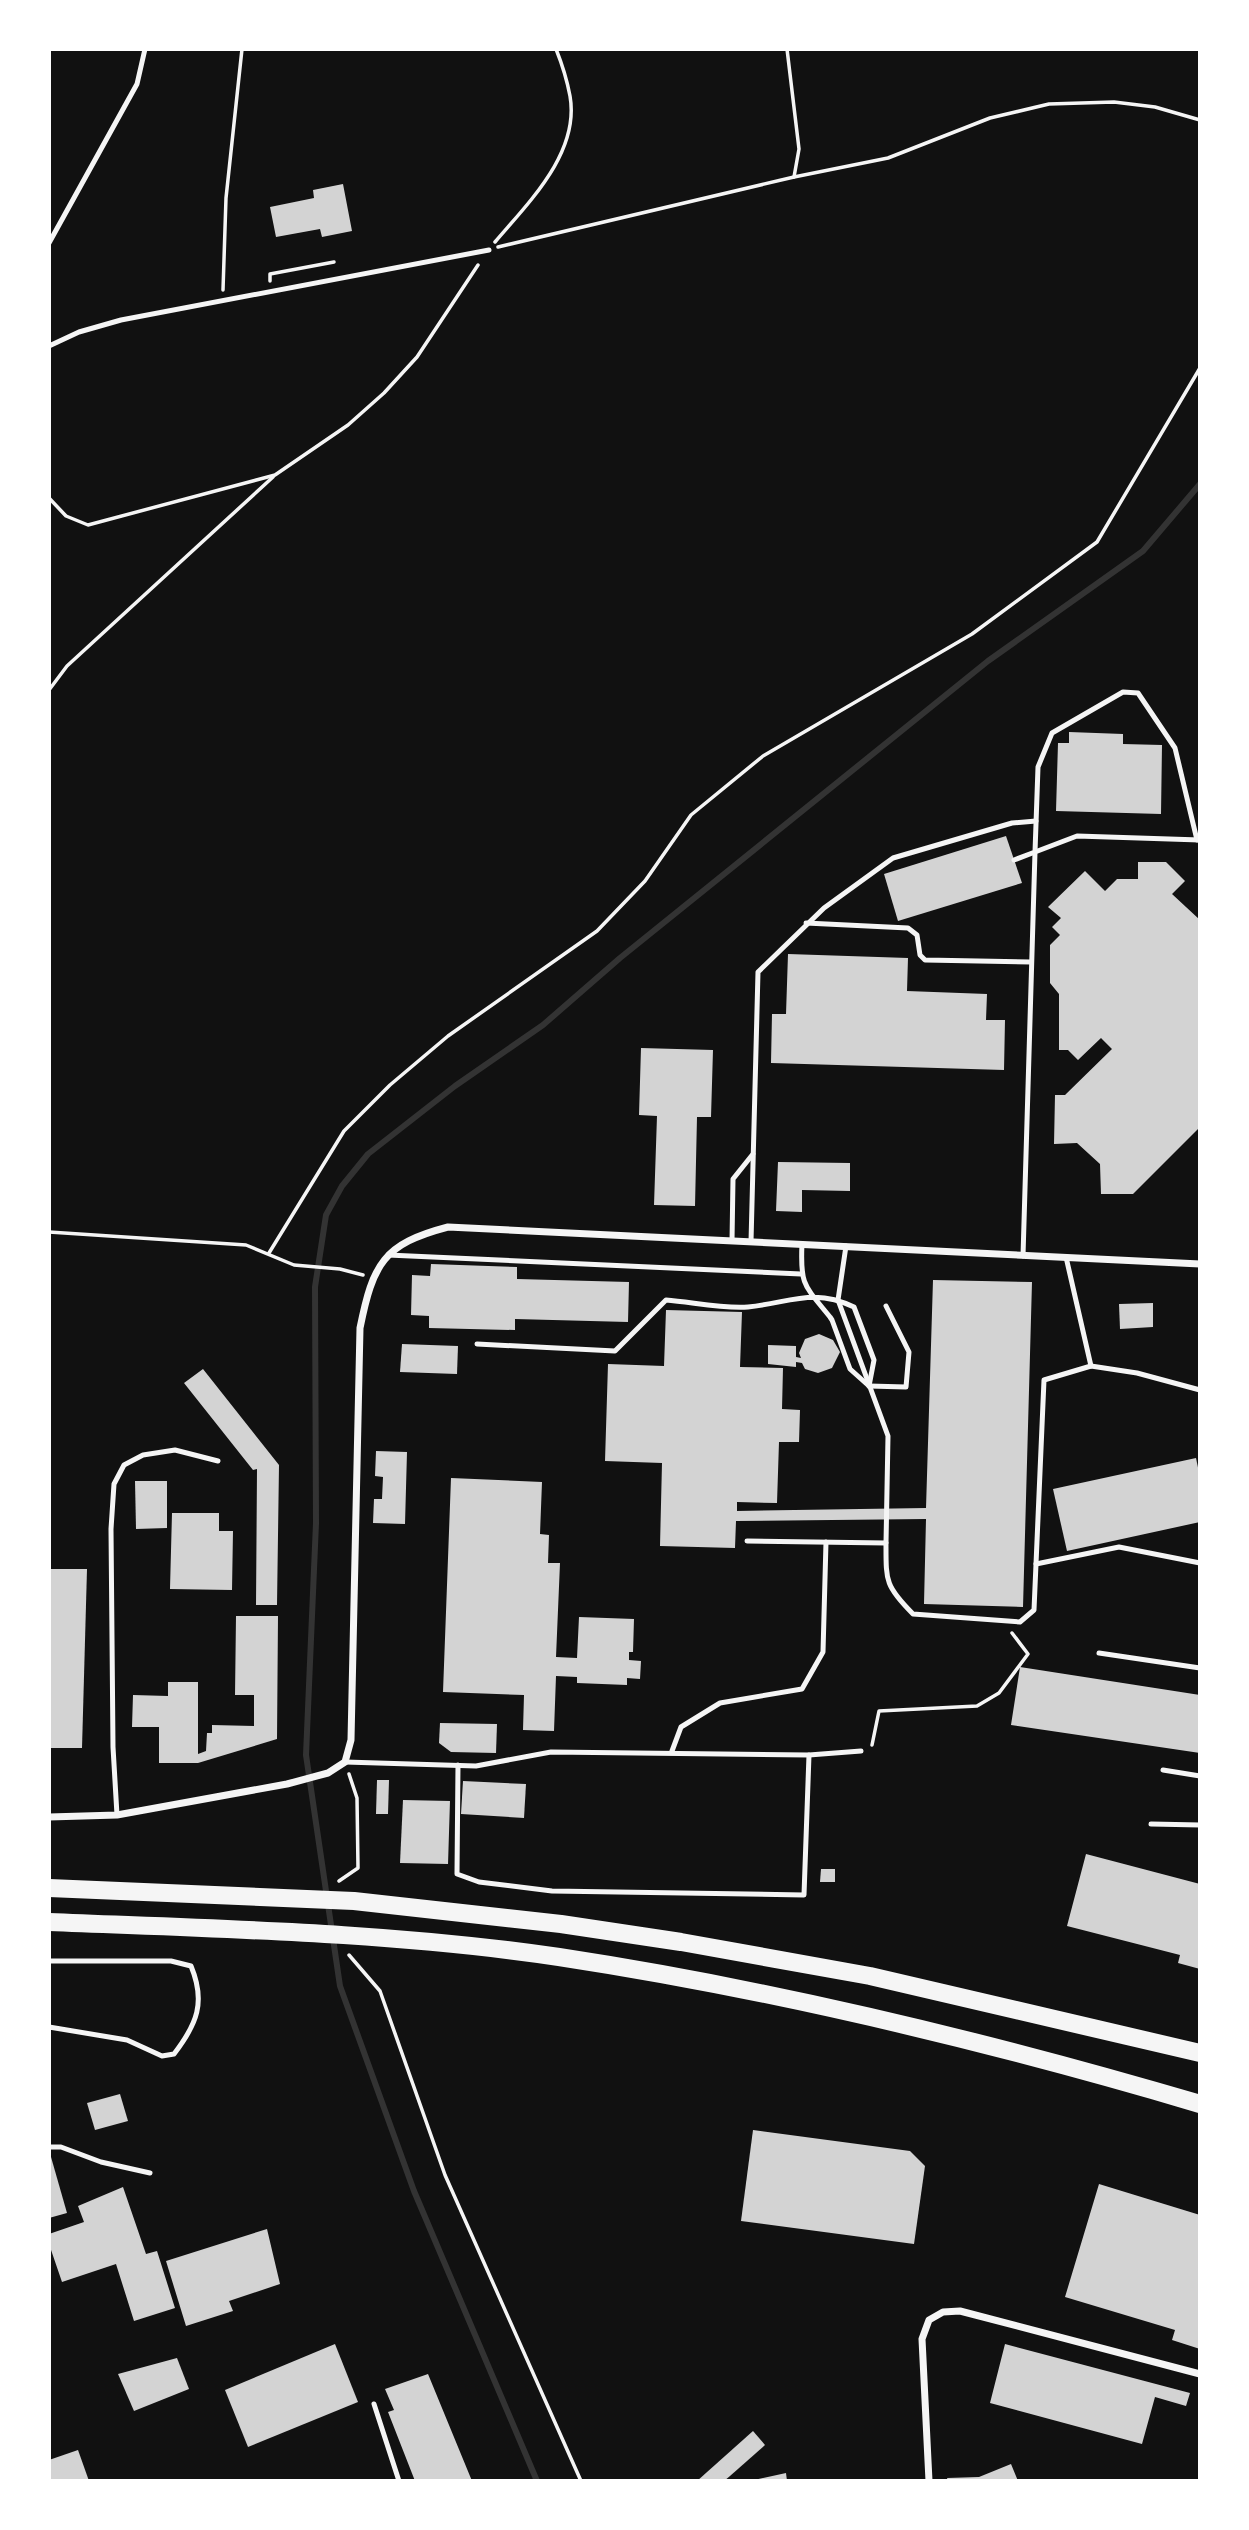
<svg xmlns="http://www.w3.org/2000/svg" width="1249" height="2530" viewBox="0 0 1249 2530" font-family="Cabin,sans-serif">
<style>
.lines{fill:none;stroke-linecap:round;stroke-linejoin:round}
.stream{stroke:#333;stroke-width:6}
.building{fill:#d3d3d3}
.path{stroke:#f5f5f5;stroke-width:3.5}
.service{stroke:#f5f5f5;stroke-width:5}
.minor{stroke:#f5f5f5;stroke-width:7}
.primary{stroke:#f5f5f5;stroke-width:18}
</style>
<rect width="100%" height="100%" fill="#111"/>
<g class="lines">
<path class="stream" d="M 537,2481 L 414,2191 L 340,1986 L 306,1755 L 316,1523 L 315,1287 L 326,1215 L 342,1186 L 368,1154 L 455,1086 L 543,1025 L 620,958 L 988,661 L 1143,551 L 1200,484"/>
</g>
<g class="building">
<path d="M 343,184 L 352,231 L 322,237 L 320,229 L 276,237 L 270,207 L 314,198 L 313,190 Z"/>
<path d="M 1069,732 L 1123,734 L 1123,744 L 1162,745 L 1161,814 L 1056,811 L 1058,743 L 1069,743 Z"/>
<path d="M 1006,836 L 1022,883 L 898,921 L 884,874 Z"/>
<path d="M 1138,862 L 1166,862 L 1185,881 L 1172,894 L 1200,920 L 1200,1127 L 1133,1194 L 1101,1194 L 1100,1164 L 1077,1143 L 1054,1144 L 1055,1095 L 1065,1095 L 1112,1049 L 1101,1038 L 1078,1060 L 1068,1050 L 1059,1050 L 1059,994 L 1050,983 L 1050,945 L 1060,935 L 1052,927 L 1061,918 L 1048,907 L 1085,871 L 1105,891 L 1117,879 L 1138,879 Z"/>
<path d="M 788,954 L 908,958 L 907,991 L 987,994 L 986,1020 L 1005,1020 L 1004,1070 L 771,1063 L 772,1014 L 786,1014 Z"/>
<path d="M 641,1048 L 713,1050 L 711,1117 L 697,1117 L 695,1206 L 654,1205 L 657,1116 L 639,1115 Z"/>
<path d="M 778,1162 L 850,1163 L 850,1191 L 802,1190 L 802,1212 L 776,1211 Z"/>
<path d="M 431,1264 L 517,1267 L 517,1279 L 629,1282 L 628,1322 L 515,1319 L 515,1330 L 429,1328 L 429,1316 L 411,1315 L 412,1275 L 430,1276 Z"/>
<path d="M 933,1280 L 1032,1282 L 1023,1607 L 924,1604 L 926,1519 L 736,1521 L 735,1548 L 660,1546 L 662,1463 L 605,1461 L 608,1364 L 664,1366 L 666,1310 L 742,1312 L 740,1367 L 783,1368 L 782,1409 L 800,1410 L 799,1442 L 779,1442 L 777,1503 L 737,1502 L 737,1511 L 926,1508 Z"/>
<path d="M 1153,1303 L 1153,1327 L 1120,1329 L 1119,1304 Z"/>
<path d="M 819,1334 L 833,1340 L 840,1352 L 832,1368 L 818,1373 L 805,1369 L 802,1363 L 796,1362 L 796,1367 L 768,1364 L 768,1345 L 796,1346 L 796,1357 L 801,1358 L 799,1353 L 805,1339 Z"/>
<path d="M 402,1344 L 458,1346 L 457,1374 L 400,1372 Z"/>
<path d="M 203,1369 L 279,1465 L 277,1605 L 256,1605 L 257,1469 L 253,1470 L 184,1383 Z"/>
<path d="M 376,1451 L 407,1452 L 405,1524 L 373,1523 L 374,1499 L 382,1499 L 383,1477 L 375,1476 Z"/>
<path d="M 1196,1458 L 1200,1477 L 1200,1522 L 1067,1551 L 1053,1489 Z"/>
<path d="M 451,1478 L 542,1482 L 540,1534 L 549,1535 L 548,1563 L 560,1563 L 556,1657 L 577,1658 L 579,1617 L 634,1619 L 633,1652 L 629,1652 L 629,1660 L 641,1661 L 640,1679 L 627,1678 L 627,1685 L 577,1683 L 577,1677 L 556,1676 L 554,1731 L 523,1730 L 524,1695 L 443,1692 Z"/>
<path d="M 135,1481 L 167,1481 L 167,1528 L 136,1529 Z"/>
<path d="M 172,1513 L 219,1513 L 219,1531 L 233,1531 L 232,1590 L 170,1589 Z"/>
<path d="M 49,1569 L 87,1569 L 82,1748 L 49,1748 Z"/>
<path d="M 236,1616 L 278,1616 L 277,1739 L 198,1763 L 159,1763 L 159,1727 L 132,1727 L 133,1695 L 168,1696 L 168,1682 L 198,1682 L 198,1754 L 206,1751 L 207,1733 L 212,1733 L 212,1725 L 254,1726 L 254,1695 L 235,1695 Z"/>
<path d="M 1020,1667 L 1200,1695 L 1200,1753 L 1011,1725 Z"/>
<path d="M 440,1723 L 497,1724 L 496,1753 L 451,1752 L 439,1743 Z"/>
<path d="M 377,1780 L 389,1780 L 388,1814 L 376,1814 Z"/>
<path d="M 463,1781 L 526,1784 L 524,1818 L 461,1814 Z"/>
<path d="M 403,1800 L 450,1801 L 448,1864 L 400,1863 Z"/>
<path d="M 1086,1854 L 1200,1884 L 1200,1969 L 1178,1963 L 1180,1955 L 1067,1926 Z"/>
<path d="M 821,1869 L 835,1869 L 835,1882 L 820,1882 Z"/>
<path d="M 120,2094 L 128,2121 L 95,2130 L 87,2103 Z"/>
<path d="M 753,2130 L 910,2151 L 925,2166 L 914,2244 L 741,2221 Z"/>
<path d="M 49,2157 L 51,2157 L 67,2213 L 49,2218 Z"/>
<path d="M 1099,2184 L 1200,2215 L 1200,2349 L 1172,2340 L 1175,2330 L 1065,2297 Z"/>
<path d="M 123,2187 L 146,2254 L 157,2251 L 175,2308 L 134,2321 L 116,2264 L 62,2282 L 49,2244 L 49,2234 L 84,2222 L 78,2206 Z"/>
<path d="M 267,2229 L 280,2284 L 229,2301 L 233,2311 L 186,2326 L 166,2261 Z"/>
<path d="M 335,2344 L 358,2402 L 248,2447 L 225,2390 Z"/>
<path d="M 1005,2344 L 1190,2393 L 1186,2406 L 1155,2397 L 1142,2444 L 990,2403 Z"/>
<path d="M 177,2358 L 189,2389 L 134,2411 L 118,2374 Z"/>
<path d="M 428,2374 L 472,2481 L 415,2481 L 388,2412 L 394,2410 L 385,2389 Z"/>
<path d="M 753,2431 L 765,2445 L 730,2476 L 724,2481 L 697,2481 Z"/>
<path d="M 78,2450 L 89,2481 L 51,2481 L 49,2460 Z"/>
<path d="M 1011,2464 L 1018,2481 L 948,2481 L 947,2478 L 979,2477 Z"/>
<path d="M 786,2473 L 787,2481 L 754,2481 L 754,2480 Z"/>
</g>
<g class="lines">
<g class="path">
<path d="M 787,49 L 799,149 L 794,177"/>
<path d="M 495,242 C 528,203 580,153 570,96 C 567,80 562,64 556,49"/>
<path d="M 498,247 L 794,177 L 888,158 L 990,118 L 1049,104 L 1114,102 L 1155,107 L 1200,120"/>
<path d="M 270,281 L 270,274 L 334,262"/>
<path d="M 223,290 L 226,198 L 242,49"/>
<path d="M 49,498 L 66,516 L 88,525 L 275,475 L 348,425 L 384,393 L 417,357 L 478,265"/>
<path d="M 49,690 L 67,666 L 273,477"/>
<path d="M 49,1232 L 246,1245 L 294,1265 L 340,1269 L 363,1275"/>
<path d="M 269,1253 L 344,1131 L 390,1085 L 448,1036 L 597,931 L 645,881 L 691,815 L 763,756 L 972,634 L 1097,542 L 1200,368"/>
<path d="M 872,1745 L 879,1711 L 977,1706 L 999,1693 L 1028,1654 L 1012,1633"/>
<path d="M 339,1881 L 358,1868 L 357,1798 L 349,1774"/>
<path d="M 349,1955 L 380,1991 L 445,2175 L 581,2481"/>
</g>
<g class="service">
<path d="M 49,243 L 137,84 L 145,49"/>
<path d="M 49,346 L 79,332 L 121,320 L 489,250"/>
<path d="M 1014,860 L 1035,852 L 1038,767 L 1052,733 L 1123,692 L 1138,693 L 1175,748 L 1197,840"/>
<path d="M 806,923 L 908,928 L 917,935 L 920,955 L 925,960 L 1031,962"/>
<path d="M 732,1241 L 733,1179 L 753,1154"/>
<path d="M 751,1242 L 758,972 L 824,908 L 893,858 L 1012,823 L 1036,821"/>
<path d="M 388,1255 L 801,1274"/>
<path d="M 1023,1256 L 1035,852 L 1077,836 L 1200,840"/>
<path d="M 477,1344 L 615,1351 L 666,1300 C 692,1302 722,1309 748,1307 C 789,1303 813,1287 854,1307 L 874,1360 L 869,1386 L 850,1369 L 832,1320 L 830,1317 C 804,1285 800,1285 802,1244"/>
<path d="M 1091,1366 L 1137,1373 L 1200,1390"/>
<path d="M 869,1386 L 906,1387 L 909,1352 L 886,1306"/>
<path d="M 747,1541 L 886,1543 L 888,1436 L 838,1300 L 846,1246"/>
<path d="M 886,1543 C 886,1581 885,1586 913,1614 L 1020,1622 L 1034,1610 L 1044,1380 L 1091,1366 L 1066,1257"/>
<path d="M 1036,1564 L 1119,1547 L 1200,1563"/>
<path d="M 1099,1653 L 1200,1668"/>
<path d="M 672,1751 L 681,1727 L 720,1703 L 802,1689 L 823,1652 L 826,1542"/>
<path d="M 345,1762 L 476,1766 L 551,1752 L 809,1755 L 861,1751"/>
<path d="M 458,1765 L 457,1874 L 479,1882 L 552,1891 L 804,1895 L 809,1755"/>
<path d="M 1163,1770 L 1200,1776"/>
<path d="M 117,1815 L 113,1747 L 111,1529 L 114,1484 L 124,1465 L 143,1455 L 175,1450 L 218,1461"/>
<path d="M 1151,1824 L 1200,1825"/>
<path d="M 49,1961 L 171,1961 L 191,1966 C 206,2002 197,2024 174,2054 L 162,2056 L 127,2040 L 49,2027"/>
<path d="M 49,2147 L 61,2147 L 101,2162 L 150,2173"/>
<path d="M 374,2404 L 399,2481"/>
</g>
<g class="minor">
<path d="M 49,1817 L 117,1815 L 287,1784 L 328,1773 L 345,1762 L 351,1740 L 360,1328 C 373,1264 383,1244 448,1227 L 1200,1264"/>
<path d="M 929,2481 L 922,2339 L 929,2320 L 943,2312 L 960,2311 L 1200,2374"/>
</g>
<g class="primary">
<path d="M 49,1888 L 354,1901 L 561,1924 L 681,1942 L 870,1976 L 1200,2053"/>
<path d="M 49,1922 C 219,1929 390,1932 559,1957 C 776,1990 990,2042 1200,2104"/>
</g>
</g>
<rect width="1249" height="2530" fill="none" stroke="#ffffff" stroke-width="102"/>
</svg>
